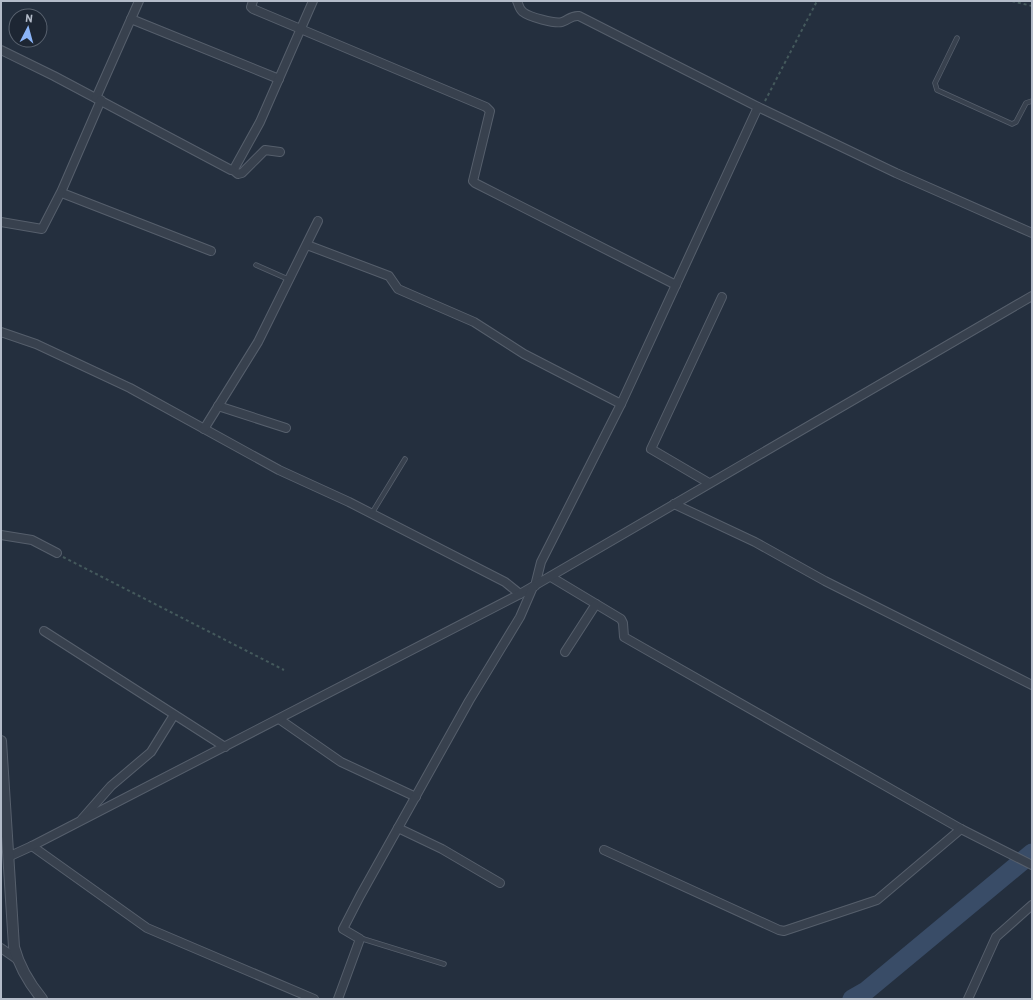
<svg xmlns="http://www.w3.org/2000/svg" width="1033" height="1000" viewBox="0 0 1033 1000" font-family="Barlow,sans-serif">
<style>
.lines{fill:none;stroke-linecap:round;stroke-linejoin:round}
.river{stroke:#394c67;stroke-width:19}
.service-casing{stroke:#565f6c;stroke-width:5.5}
.minor-casing{stroke:#565f6c;stroke-width:10}
.tertiary-casing{stroke:#565f6c;stroke-width:12}
.path{stroke:#44595c;stroke-width:2;stroke-dasharray:3 3;stroke-linecap:butt}
.service{stroke:#38414e;stroke-width:4}
.minor{stroke:#38414e;stroke-width:8}
.tertiary{stroke:#38414e;stroke-width:10}
</style>
<rect width="100%" height="100%" fill="#242f3e"/>
<g class="lines">
<path class="river" d="M 852,999 L 866,991 L 1032,853"/>
<defs>
<g id="service">
<path d="M 957,38 L 935,83 L 937,90 L 1012,124 L 1016,122 L 1026,103 L 1032,101"/>
<path d="M 256,265 L 290,280"/>
<path d="M 372,513 L 405,459"/>
<path d="M 360,938 L 444,964"/>
</g>
<g id="minor">
<path d="M 253,1 L 251,7 L 253,9 L 486,107 L 490,111 L 473,181 L 475,183 L 676,285"/>
<path d="M 517,1 C 519,5 519,9 523,12 C 529,17 555,24 562,22 C 569,20 571,15 579,16 L 758,107 L 896,173 L 1032,233"/>
<path d="M 131,19 L 279,79"/>
<path d="M 1,50 L 54,76 L 231,170 L 234,169 L 260,122 L 313,1"/>
<path d="M 96,98 L 139,1"/>
<path d="M 101,100 L 62,190 L 62,193 L 211,251"/>
<path d="M 233,170 L 238,174 L 242,173 L 265,150 L 280,152"/>
<path d="M 1,222 L 42,229 L 61,192"/>
<path d="M 307,245 L 389,276 L 398,289 L 474,322 L 524,354 L 621,404"/>
<path d="M 1,332 L 36,344 L 130,388 L 279,470 L 349,502 L 505,582 L 520,594"/>
<path d="M 218,406 L 286,428"/>
<path d="M 204,429 L 258,342 L 318,221"/>
<path d="M 709,483 L 651,449 L 722,297"/>
<path d="M 674,504 L 755,542 L 825,581 L 1032,685"/>
<path d="M 1,535 L 32,540 L 57,553"/>
<path d="M 551,577 L 621,619 L 623,623 L 624,637 L 961,829 L 1032,865"/>
<path d="M 535,586 L 541,562 L 621,404 L 758,107"/>
<path d="M 44,631 L 225,747"/>
<path d="M 565,652 L 596,604"/>
<path d="M 279,719 L 341,762 L 416,797"/>
<path d="M 82,819 L 111,786 L 151,752 L 174,715"/>
<path d="M 398,828 L 442,849 L 500,883"/>
<path d="M 32,846 L 147,928 L 314,999"/>
<path d="M 604,850 L 779,930 L 784,931 L 877,900 L 961,829"/>
<path d="M 8,857 L 32,846 L 520,594 L 1032,296"/>
<path d="M 1,948 L 18,960"/>
<path d="M 338,999 L 360,939 L 343,929 L 360,896 L 469,701 L 520,617 L 533,587"/>
<path d="M 968,999 L 996,937 L 1032,905"/>
</g>
<path id="tertiary" d="M 1,741 L 14,947 C 19,966 29,983 42,999"/>
</defs>
<use href="#service" class="service-casing"/>
<use href="#minor" class="minor-casing"/>
<use href="#tertiary" class="tertiary-casing"/>
<g class="path">
<path d="M 1012,1 L 1032,6"/>
<path d="M 765,101 L 817,1"/>
<path d="M 63,557 L 284,670"/>
</g>
<use href="#service" class="service"/>
<use href="#minor" class="minor"/>
<use href="#tertiary" class="tertiary"/>
</g>
<rect width="1033" height="1000" fill="none" stroke="#b4bcc9" stroke-width="4"/>
<g transform="translate(28 28) rotate(6)"><circle r="19" fill="#1d2633" stroke="#59626f"/>
<path d="M0-3L7 15L0 10L-7 15Z" fill="#8ab4f8"/>
<text y="-6" font-size="11" font-weight="bold" text-anchor="middle" fill="#b4bcc9">N</text>
</g>
</svg>
